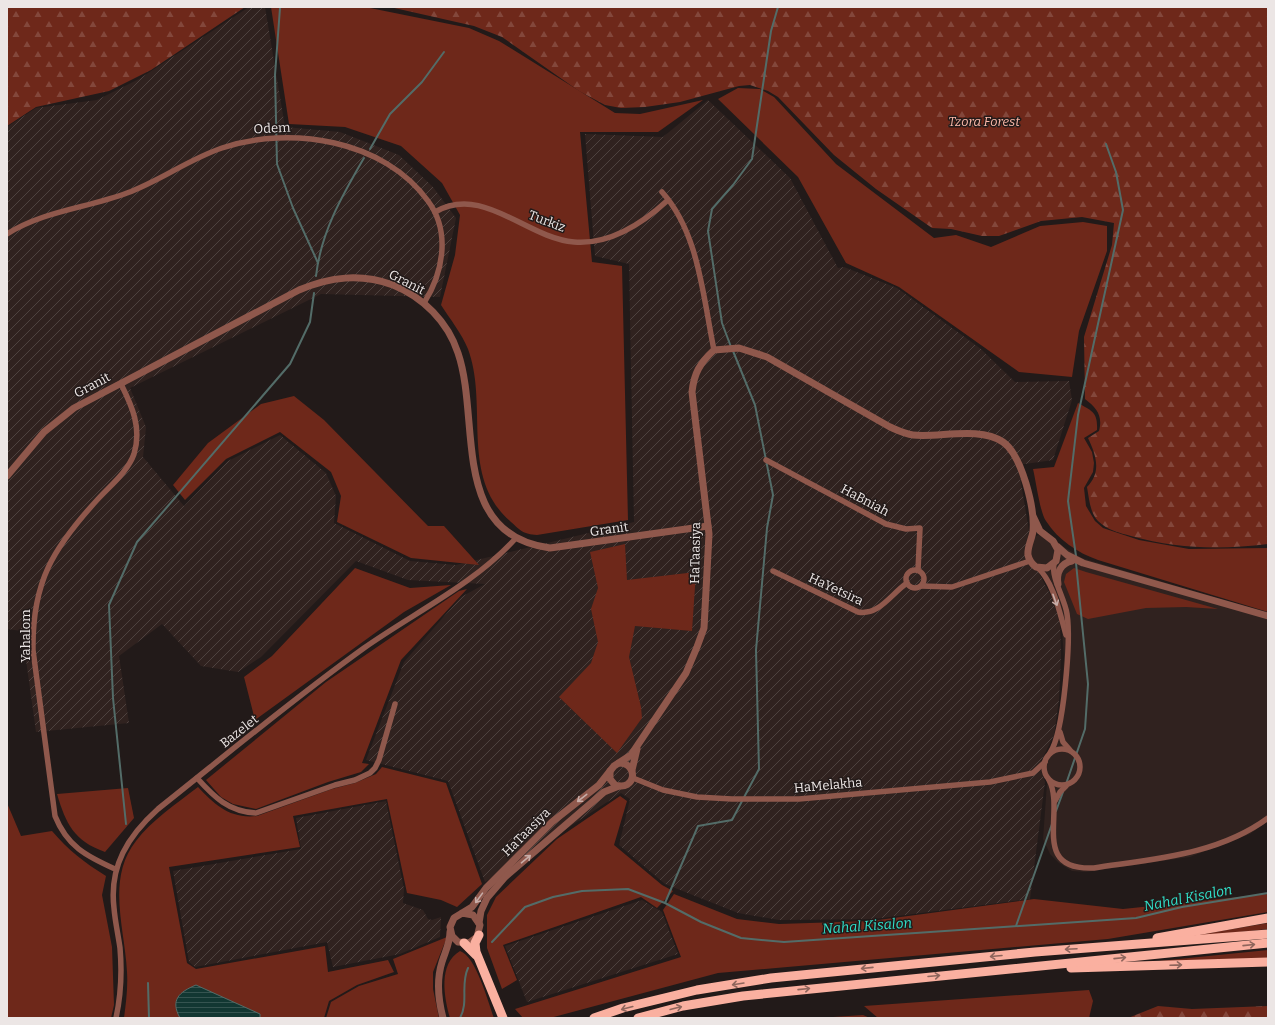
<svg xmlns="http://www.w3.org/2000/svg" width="1275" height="1025" viewBox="0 0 1275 1025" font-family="Bitter,serif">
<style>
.built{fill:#30221f}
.industrial{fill:url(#industrial-furrows)}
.grass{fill:#6e281a}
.forest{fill:url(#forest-firs)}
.water{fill:url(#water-rules);stroke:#536c68}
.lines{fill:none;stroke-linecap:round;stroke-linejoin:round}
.stream{stroke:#536c68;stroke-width:2}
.minor{stroke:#8f584c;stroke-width:5.5}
.tertiary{stroke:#8f584c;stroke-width:7}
.trunk{stroke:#fab0a0;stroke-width:9}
.oneway{stroke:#c7ada8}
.oneway2{stroke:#8e655c}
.labels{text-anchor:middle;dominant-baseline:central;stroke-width:3;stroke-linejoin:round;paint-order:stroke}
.park-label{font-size:13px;font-style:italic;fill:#fdb9a9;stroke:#221a19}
.street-label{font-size:13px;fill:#ece6e5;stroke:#221a19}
.water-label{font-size:14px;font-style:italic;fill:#31e1cb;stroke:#221a19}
</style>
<defs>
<pattern id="industrial-furrows" width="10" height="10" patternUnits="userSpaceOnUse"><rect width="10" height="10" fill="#30221f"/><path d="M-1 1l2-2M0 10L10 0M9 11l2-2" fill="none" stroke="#4e423f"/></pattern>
<pattern id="forest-firs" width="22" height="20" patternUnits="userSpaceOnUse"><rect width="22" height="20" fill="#6e281a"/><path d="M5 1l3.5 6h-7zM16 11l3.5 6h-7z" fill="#83473b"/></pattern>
<pattern id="water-rules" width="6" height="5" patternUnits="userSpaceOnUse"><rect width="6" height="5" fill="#123732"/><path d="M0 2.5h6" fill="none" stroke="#355450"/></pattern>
</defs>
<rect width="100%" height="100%" fill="#221a19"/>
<path class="built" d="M 1038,535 L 1052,537 L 1064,547 L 1082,558 L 1268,613 L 1268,821 L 1250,834 L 1190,857 L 1086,872 L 1072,871 L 1059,863 L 1050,854 L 1043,839 L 1047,783 L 1041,763 L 1056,737 L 1062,696 L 1064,658 L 1062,631 L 1053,598 L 1040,572 L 1029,559 L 1031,540 Z"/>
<g class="industrial">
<path d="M 249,7 L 265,7 L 285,127 L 340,132 L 399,155 L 433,187 L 456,218 L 440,297 L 321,294 L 130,388 L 146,427 L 143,457 L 184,506 L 228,461 L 280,435 L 326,473 L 336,496 L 334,523 L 410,561 L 456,565 L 634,522 L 629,264 L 595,256 L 585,134 L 663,137 L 708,100 L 790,178 L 838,268 L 844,267 L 897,288 L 981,349 L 1015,382 L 1069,381 L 1072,400 L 1053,460 L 1018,465 L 1029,531 L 1026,557 L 1039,573 L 1052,598 L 1060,623 L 1061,654 L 1059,700 L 1054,735 L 1039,765 L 1045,782 L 1030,899 L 874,919 L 779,920 L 738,913 L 665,884 L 619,845 L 630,799 L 621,793 L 485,882 L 448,781 L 366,760 L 404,662 L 461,597 L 485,584 L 408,580 L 356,561 L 261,657 L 238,672 L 201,666 L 162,624 L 119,656 L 129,723 L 36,732 L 22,631 L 7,629 L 7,127 L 36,108 L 97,100 L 139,79 Z"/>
<path d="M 386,801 L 404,889 L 403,903 L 423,910 L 428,919 L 432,920 L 441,917 L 440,937 L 400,954 L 333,967 L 327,942 L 195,967 L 189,962 L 173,871 L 301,849 L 296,818 Z"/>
<path d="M 642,900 L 662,912 L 678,954 L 527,1002 L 505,946 Z"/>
</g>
<g class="grass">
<path d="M 271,7 L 365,7 L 469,28 L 499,41 L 615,113 L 640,114 L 703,100 L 658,132 L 580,132 L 592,262 L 622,266 L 628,520 L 537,535 C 523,534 521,531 511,522 C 459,477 489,406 468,349 C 462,334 450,319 441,305 L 455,255 L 460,215 L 442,183 L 401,146 L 345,127 L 289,124 Z"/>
<path d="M 738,88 L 760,89 L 774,97 L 836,164 L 934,238 L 956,235 L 991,247 L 1040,226 L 1083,222 L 1107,226 L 1107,251 L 1079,331 L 1072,377 L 1019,372 L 899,287 L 846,263 L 798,177 L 718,99 Z"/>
<path d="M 294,396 L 324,420 L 428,526 L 444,526 L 479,565 L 411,558 L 337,522 L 341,496 L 331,472 L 280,432 L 226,459 L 185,500 L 173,485 L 208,443 L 261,404 Z"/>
<path d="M 1078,403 C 1092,411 1098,412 1097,430 L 1084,438 L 1092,452 L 1094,463 L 1093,472 L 1084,488 L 1086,506 L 1095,521 L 1103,528 L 1139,540 L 1189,549 L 1268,548 L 1268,612 L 1098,560 C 1078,553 1058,540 1046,521 C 1040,513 1036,481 1033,469 L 1054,467 Z"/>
<path d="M 625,544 L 627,580 L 696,572 L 692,631 L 635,626 L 629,657 L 641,707 L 642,718 L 617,753 L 559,697 L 591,663 L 598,642 L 591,609 L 598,588 L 590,552 Z"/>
<path d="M 355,568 L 410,588 L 451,585 L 404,612 L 255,720 L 244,677 L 272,656 Z"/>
<path d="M 1074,568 L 1086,572 L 1218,609 L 1186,607 L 1146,608 L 1088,619 L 1077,614 L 1064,582 L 1066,574 Z"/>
<path d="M 467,589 L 401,660 L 362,763 L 369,764 L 361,772 L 328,782 L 256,809 L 233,804 L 221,797 L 206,780 L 326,682 L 459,591 Z"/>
<path d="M 382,767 L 446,783 L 482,884 L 457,907 L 441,900 L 407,893 L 387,799 L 293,816 L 300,847 L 169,867 L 187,963 L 196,969 L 325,946 L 328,972 L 388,960 L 394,972 L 357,985 L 329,1001 L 324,1018 L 124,1018 C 126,1003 128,987 127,972 C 125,929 106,879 136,841 C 152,820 176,804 198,787 C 215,805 230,819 257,816 L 332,789 L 355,783 L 376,774 Z"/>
<path d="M 128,788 L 134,818 L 105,852 C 74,841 66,824 57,794 Z"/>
<path d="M 620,796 L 627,801 L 614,845 L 662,885 L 673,891 L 657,908 L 641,897 L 503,945 L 517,980 L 502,989 L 487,948 L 487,915 L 496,897 L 557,839 Z"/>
<path d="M 7,803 L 21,836 L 52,831 C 68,850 85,863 106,876 L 102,895 L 112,947 L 114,1005 L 111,1018 L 7,1018 Z"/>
<path d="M 674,894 L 737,919 L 779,924 L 871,921 L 1034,899 L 1123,909 L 1268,894 L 1268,912 L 1108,939 L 718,973 L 550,1018 L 523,1018 L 515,1009 L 681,957 L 663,910 Z"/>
<path d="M 1268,923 L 1268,929 L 1174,939 Z"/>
<path d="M 447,937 L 433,972 L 433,989 L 439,1018 L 326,1018 L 331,1002 L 359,986 L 398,974 L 393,959 Z"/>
<path d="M 1268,950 L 1268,958 L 1149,962 Z"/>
<path d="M 460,951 C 476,956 488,1002 494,1018 L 450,1018 C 444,997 438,964 460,951 Z"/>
<path d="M 1089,990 L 1093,1001 L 1089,1018 L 878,1018 L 864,1006 Z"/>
<path d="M 863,1015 L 870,1018 L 818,1018 Z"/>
</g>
<g class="forest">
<path d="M 7,7 L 245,7 L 151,70 L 109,91 L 36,107 L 7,126 Z"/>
<path d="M 390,7 L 1268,7 L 1268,544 C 1220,550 1178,549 1131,536 C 1120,533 1107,530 1098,521 C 1090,513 1089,498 1087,487 C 1102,472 1096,455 1088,438 L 1099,431 C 1103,416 1097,408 1085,399 L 1084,337 L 1112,245 L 1114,223 L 1082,217 L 1041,221 L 999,236 L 982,236 L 951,229 L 932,228 L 876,189 L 834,155 L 778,97 L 768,91 L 750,85 L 739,86 L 680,102 L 645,107 L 621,108 L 605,105 L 579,91 L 502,37 L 474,26 Z"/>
<path d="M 1158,1006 L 1192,1009 L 1268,1006 L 1268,1018 L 1128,1018 Z"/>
</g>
<path class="water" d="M 196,985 L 260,1014 L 260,1018 L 180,1018 C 170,1000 179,992 196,985 Z"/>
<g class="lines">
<g class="stream">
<path d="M 280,8 L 275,75 L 277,164 L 293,208 L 318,263"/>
<path d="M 370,149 L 390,114 L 422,82 L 444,52"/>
<path d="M 316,276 C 321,232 342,196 364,158"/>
<path d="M 731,347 L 722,323 L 708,231 L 712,209 L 733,185 L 752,159 L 771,31 L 778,7"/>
<path d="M 1076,556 L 1068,501 L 1078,415 L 1123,210 L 1116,172 L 1106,144"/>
<path d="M 1066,784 L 1085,729 L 1088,684 L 1076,563"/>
<path d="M 1056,811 L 1063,792"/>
<path d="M 126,824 L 113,698 L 109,605 L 137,542 L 290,364 L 310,322 L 314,293"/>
<path d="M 665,903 L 698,826 L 732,820 L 759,769 L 756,650 L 767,528 L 773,495 L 755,405 L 733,351"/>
<path d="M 1016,926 L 1052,824"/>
<path d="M 492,942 L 525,907 L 553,897 L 582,891 L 628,889 L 665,903 L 701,922 L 741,938 L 784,942 L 1136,918 L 1182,907 L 1268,893"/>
<path d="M 148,983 L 149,1018"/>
<path d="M 460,1018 C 469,1002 460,985 468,968"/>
</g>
<g class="minor">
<path d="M 662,192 C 699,233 703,297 714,350"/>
<path d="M 435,212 C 483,184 526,238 574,242 C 610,245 643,223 668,200"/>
<path d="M 7,234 C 43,211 87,208 127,193 C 160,181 189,159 222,148 C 291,125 384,140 428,201 C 451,232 443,273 424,303"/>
<path d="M 766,460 L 886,524 L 906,529 L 920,528 L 918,570"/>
<path d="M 1037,567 C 1054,582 1060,614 1066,635"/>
<circle cx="915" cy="579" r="9"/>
<path d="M 773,571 L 858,612 C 879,616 891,594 907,583"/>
<path d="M 921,586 L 952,587 L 1030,561"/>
<path d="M 1060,732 L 1063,742 L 1070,750"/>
<circle cx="1062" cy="767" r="18"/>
<path d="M 1050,753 C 1064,732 1071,640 1067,614 C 1065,599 1051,578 1054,564"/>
<path d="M 197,778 C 214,797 229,812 256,813 L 335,785 L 355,780 L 370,773 L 375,768 L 379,760 L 395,704"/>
<path d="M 633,778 L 663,790 L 697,797 L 732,799 L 799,799 L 990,782 L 1033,773 L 1045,762"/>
<path d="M 1049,780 C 1066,811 1029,871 1094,868 C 1153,859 1218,855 1268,818"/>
<path d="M 1055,801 L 1060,792 L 1066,786"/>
<path d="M 115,869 C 86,856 67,846 55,816 L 33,650 C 32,582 53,548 98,499 C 111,485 128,471 134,454 C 142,428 132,406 121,384"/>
<path d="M 116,1018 C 121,995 122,971 120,948 C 118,934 115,921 114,908 C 109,866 128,836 158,809 C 226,755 293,699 364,648 C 415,612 473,585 516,538"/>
</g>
<g class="tertiary">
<path d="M 7,476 L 44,432 L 74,408 L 299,290 C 330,277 360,273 393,285 C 423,297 448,322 458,353 C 481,420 449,535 550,548 L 708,526"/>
<path d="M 1058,547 L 1067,555 L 1083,563 L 1268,616"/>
<path d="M 1058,584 C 1056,573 1061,563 1072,561"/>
<path d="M 632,770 L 637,749"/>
<path d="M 610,771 L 610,779 L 615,785 C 636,792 639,763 619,763"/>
<path d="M 462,913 L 473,915 L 480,925 L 477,937 L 469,943 L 458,942 L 452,936 L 450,927 L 454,918 L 472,907 L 486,888 L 552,822 L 599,785 L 614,766 L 631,755 L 686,673 L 697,647 L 704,628 L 709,534 L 692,392 C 694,373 700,363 714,350 L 739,348 L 767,357 L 890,427 C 897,430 905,434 913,435 C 939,438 979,426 1003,442 C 1022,455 1035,509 1033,531 C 1032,539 1027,547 1028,555 C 1029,560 1032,564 1036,567 L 1047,568 L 1056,561 L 1058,550 L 1053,541 L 1040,531 L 1033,516"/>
<path d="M 479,923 L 481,911 L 487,898 L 505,877 L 604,792 L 619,786"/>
<path d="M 443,1018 C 438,999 436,981 442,962 C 445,952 450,943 450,932"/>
</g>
<g class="trunk">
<path d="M 479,935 L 475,943 L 476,952 L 503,1018"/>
<path d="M 1157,938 L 1268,918"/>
<path d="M 464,943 L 476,955"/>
<path d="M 1071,968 L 1268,962"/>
<path d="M 594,1018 L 623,1008 L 697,990 L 771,978 L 1035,952 L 1268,934"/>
<path d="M 638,1018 L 683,1006 L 743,996 L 1268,943"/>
</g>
</g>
<defs><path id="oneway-shaft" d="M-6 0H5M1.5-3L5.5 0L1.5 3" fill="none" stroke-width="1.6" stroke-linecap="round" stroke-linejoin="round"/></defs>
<g class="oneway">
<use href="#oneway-shaft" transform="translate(1055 600) rotate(70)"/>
<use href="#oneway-shaft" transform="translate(582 798) rotate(142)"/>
<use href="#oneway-shaft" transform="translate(526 859) rotate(-40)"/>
<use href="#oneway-shaft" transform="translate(479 898) rotate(126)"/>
</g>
<g class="oneway2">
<use href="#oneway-shaft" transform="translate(1249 945) rotate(-6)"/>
<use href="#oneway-shaft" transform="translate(1071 949) rotate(177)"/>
<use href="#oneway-shaft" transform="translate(996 956) rotate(175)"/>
<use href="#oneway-shaft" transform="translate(1120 958) rotate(-6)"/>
<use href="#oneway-shaft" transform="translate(1176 965) rotate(-2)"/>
<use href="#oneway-shaft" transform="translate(867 968) rotate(174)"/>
<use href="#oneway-shaft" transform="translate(934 976) rotate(-5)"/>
<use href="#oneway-shaft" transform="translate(738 984) rotate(171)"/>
<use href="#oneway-shaft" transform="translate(804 989) rotate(-6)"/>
<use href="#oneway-shaft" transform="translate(627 1008) rotate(165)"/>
<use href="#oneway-shaft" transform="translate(676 1008) rotate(-14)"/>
</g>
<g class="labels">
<g class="park-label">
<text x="984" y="121">Tzora Forest</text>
</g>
<g class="street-label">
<text transform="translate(272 128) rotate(-3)">Odem</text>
<text transform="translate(547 221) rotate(21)">Turkiz</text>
<text transform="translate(407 282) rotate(27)">Granit</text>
<text transform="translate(92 385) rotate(-28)">Granit</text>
<text transform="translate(865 500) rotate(28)">HaBniah</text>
<text transform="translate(609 529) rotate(-8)">Granit</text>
<text transform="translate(695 553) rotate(-89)">HaTaasiya</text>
<text transform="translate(836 589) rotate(25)">HaYetsira</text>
<text transform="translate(25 636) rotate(-90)">Yahalom</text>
<text transform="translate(239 731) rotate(-38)">Bazelet</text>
<text transform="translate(828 785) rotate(-5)">HaMelakha</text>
<text transform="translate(526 832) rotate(-45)">HaTaasiya</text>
</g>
<g class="water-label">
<text transform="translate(1188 898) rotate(-11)">Nahal Kisalon</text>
<text transform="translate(867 926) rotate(-4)">Nahal Kisalon</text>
</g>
</g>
<rect width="1275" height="1025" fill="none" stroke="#ece6e5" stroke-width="16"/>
</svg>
